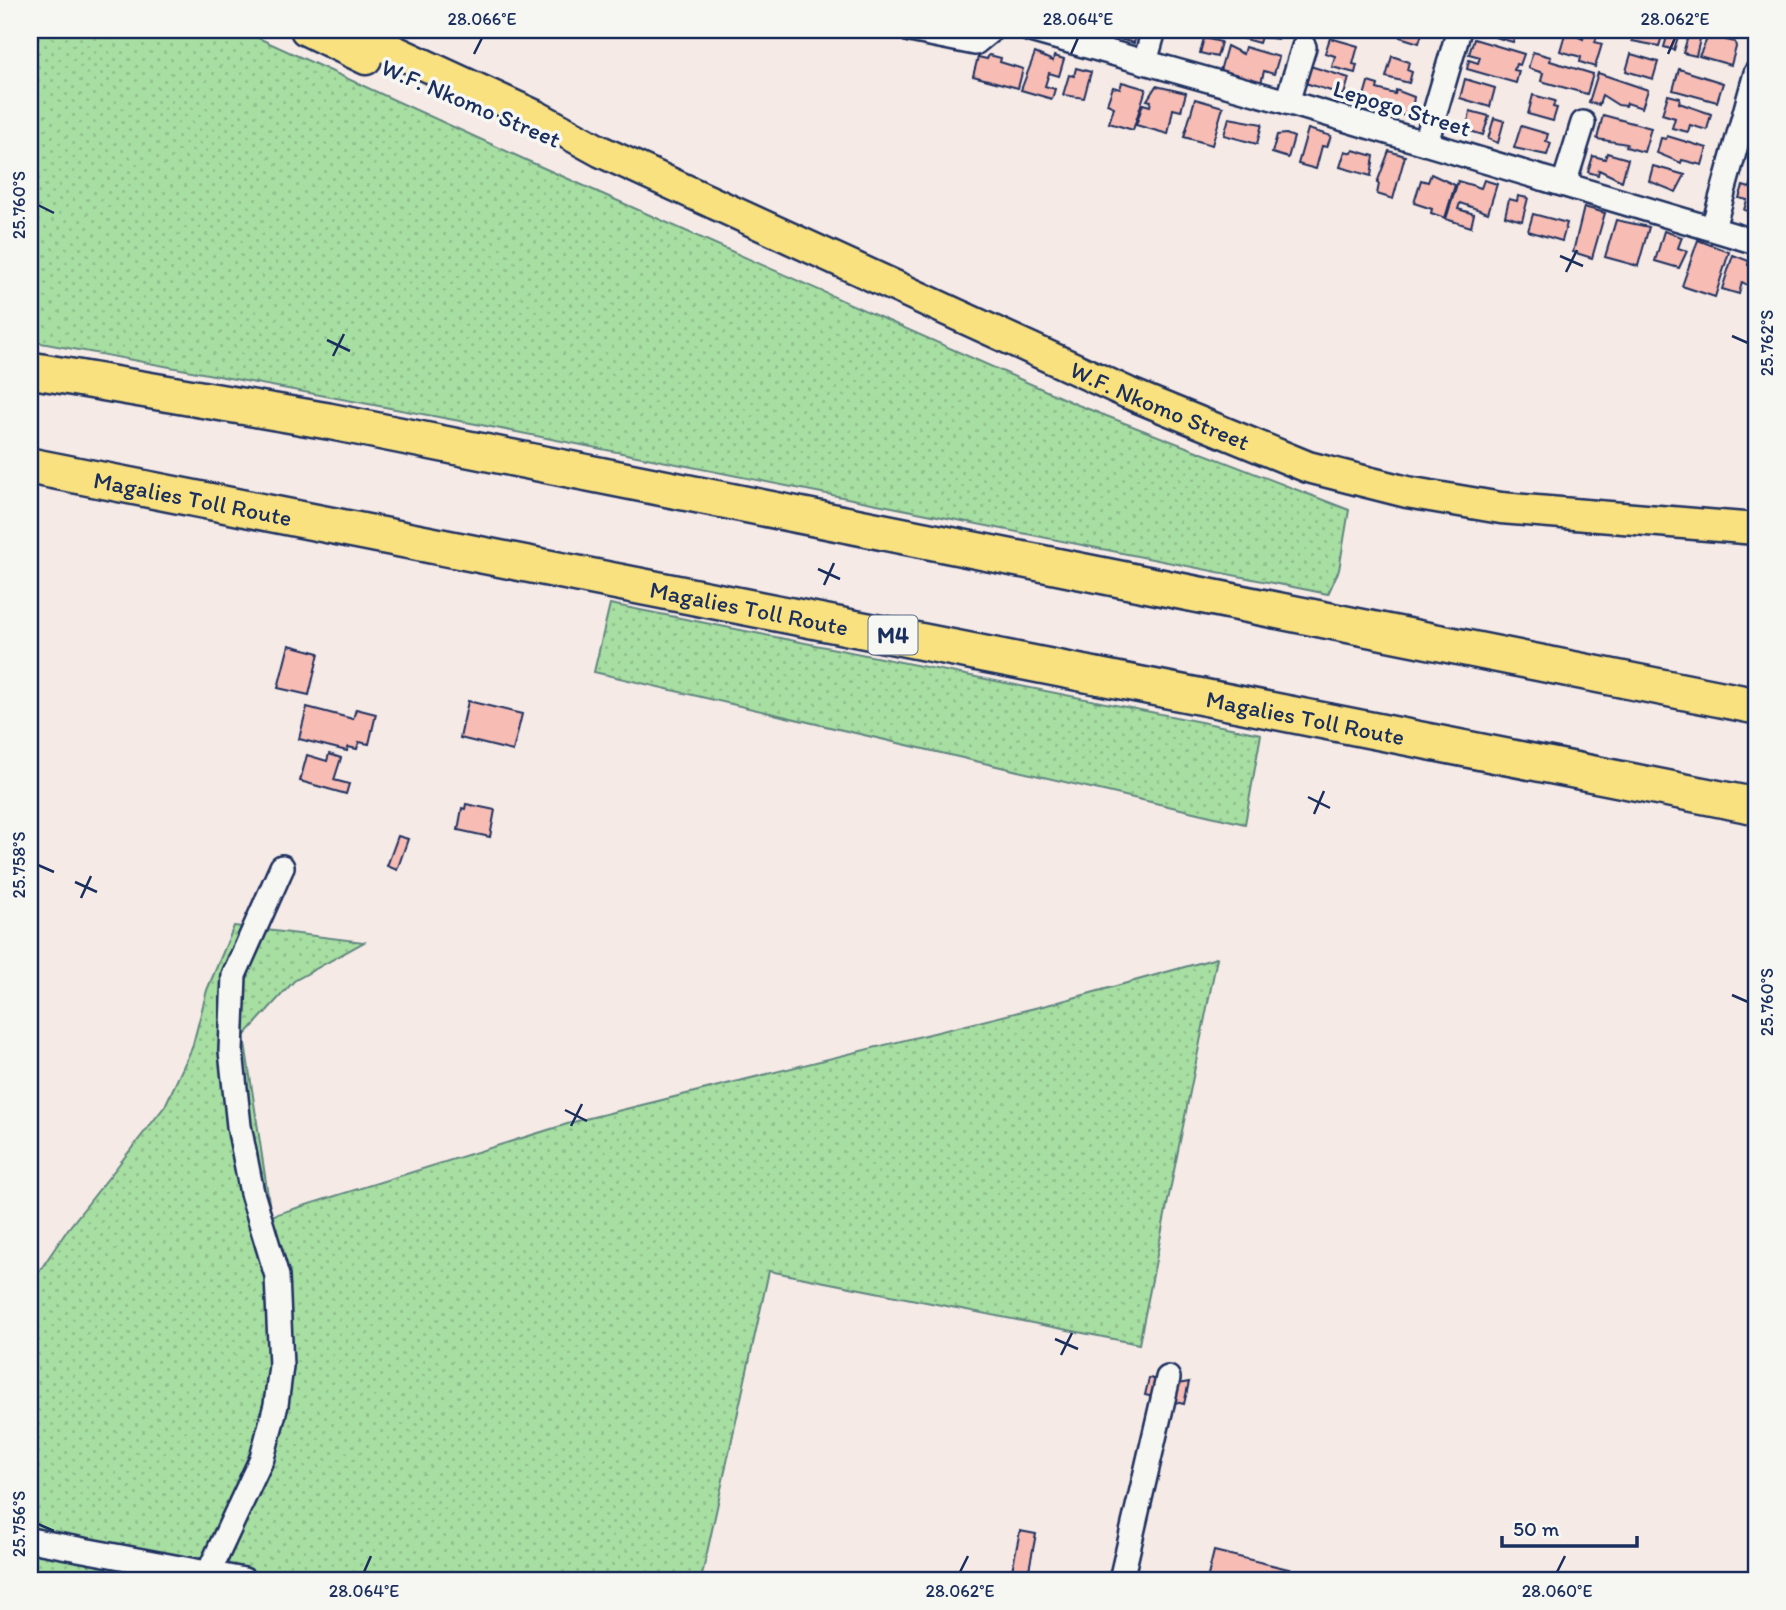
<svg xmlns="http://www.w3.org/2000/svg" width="1786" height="1610" viewBox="0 0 1786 1610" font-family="Itim,sans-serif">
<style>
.green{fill:url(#green-dots);stroke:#618680;stroke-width:2}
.building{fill:#f7bcb4;stroke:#1b2f5e;stroke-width:2}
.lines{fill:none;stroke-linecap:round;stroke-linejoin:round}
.minor-casing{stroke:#1b2f5e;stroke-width:28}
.major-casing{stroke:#1b2f5e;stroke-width:35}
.highway-casing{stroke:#1b2f5e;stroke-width:40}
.minor{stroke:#f6f6f2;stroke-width:23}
.major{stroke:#fae180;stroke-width:30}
.highway{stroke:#fae180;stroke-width:35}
.ticks{fill:none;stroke:#1b2f5e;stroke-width:2.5}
.labels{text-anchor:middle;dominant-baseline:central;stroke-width:7;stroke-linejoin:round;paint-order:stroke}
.shield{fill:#f6f6f2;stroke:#5d6b8a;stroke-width:2}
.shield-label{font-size:23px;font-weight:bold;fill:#1b2f5e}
.street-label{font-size:24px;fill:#1b2f5e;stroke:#f6f6f2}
.neatline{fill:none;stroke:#1b2f5e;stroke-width:2.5}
.ticks-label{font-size:18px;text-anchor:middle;fill:#1b2f5e}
</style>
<defs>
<pattern id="green-dots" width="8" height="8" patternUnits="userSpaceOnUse" patternTransform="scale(1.75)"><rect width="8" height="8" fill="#a7dea1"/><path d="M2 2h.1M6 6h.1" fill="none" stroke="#8fbf8d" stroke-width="1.8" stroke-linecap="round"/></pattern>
</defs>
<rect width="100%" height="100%" fill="#f6eae6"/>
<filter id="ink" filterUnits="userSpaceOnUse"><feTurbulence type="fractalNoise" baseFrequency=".0143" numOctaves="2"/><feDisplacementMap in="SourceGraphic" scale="14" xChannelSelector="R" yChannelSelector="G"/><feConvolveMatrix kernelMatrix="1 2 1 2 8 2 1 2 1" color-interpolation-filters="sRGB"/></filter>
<g filter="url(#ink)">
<g class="green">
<path d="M 30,30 L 241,30 L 528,161 L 1078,405 L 1349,510 L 1339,570 L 1328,594 L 476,424 L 30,341 Z"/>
<path d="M 610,604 L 1261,734 L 1245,824 L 594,672 Z"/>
<path d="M 234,926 L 364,942 L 294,981 L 244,1036 L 271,1216 L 577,1121 L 1055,1003 L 1217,958 L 1139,1344 L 769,1271 L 701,1580 L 30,1580 L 30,1285 L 68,1229 L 165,1106 L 192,1048 L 207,990 Z"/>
</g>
<g class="building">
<path d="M 1119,30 L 1137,30 L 1134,43 L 1120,39 L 1123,31 Z"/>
<path d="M 1236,30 L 1281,30 L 1278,39 L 1261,37 L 1259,43 L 1234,36 Z"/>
<path d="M 1402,30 L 1423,30 L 1419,43 L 1400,37 Z"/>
<path d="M 1497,30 L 1517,30 L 1513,42 L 1495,37 Z"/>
<path d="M 1623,30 L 1664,30 L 1659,46 L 1632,41 L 1633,39 L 1622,35 Z"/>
<path d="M 1669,30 L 1680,30 L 1674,50 L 1664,47 Z"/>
<path d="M 1690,30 L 1713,30 L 1728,34 L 1726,40 L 1735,42 L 1736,47 L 1731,65 L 1699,56 L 1708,37 L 1701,35 L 1696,56 L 1683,53 Z"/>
<path d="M 1566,31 L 1583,39 L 1585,32 L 1597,36 L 1595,42 L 1602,44 L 1595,67 L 1580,62 L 1581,57 L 1560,51 Z"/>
<path d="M 1204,38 L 1221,42 L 1217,57 L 1200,53 Z"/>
<path d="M 1330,38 L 1358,46 L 1353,64 L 1357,65 L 1355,73 L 1332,67 L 1335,56 L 1325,53 Z"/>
<path d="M 1474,39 L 1524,54 L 1520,65 L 1516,64 L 1514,70 L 1519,71 L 1516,83 L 1467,69 L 1469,60 L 1478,63 L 1480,57 L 1469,54 Z"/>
<path d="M 1227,46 L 1243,54 L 1245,47 L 1279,57 L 1274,74 L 1264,71 L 1261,83 L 1220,71 Z"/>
<path d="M 1533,52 L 1551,57 L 1550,61 L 1593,74 L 1587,94 L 1541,81 L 1543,73 L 1528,68 Z"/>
<path d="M 1035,53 L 1053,61 L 1054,56 L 1064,59 L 1059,76 L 1049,73 L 1045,86 L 1055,89 L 1052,99 L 1021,90 Z"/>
<path d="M 1631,54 L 1658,62 L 1653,79 L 1626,71 Z"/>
<path d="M 989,55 L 1001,58 L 1000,62 L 1023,69 L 1018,88 L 973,76 L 978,57 L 987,59 Z"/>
<path d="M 1392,56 L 1409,62 L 1407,70 L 1412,72 L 1409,83 L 1386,77 Z"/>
<path d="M 1310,66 L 1349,78 L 1344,95 L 1305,83 Z"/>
<path d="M 1076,68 L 1091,72 L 1084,98 L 1063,95 L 1069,75 L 1074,76 Z"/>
<path d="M 1679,69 L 1723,83 L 1717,102 L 1673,90 Z"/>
<path d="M 1598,73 L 1648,90 L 1642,108 L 1627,103 L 1626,106 L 1618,105 L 1602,95 L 1599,105 L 1589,102 Z"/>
<path d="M 1465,79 L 1495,88 L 1490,107 L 1460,98 Z"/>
<path d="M 1122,82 L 1146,89 L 1133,130 L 1109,123 L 1114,107 L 1107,104 L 1113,87 L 1120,89 Z"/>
<path d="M 1368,82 L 1378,85 L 1377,89 L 1395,94 L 1396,90 L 1414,97 L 1411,117 L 1371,108 L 1370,113 L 1360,110 Z"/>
<path d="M 1156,86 L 1186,93 L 1181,111 L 1173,109 L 1168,134 L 1136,125 L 1143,104 L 1150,106 L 1151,101 L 1147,100 Z"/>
<path d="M 1533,95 L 1555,101 L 1553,107 L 1557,108 L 1553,121 L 1528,114 Z"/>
<path d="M 1668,95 L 1680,98 L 1679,103 L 1711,114 L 1707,130 L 1690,125 L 1688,132 L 1672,128 L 1675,118 L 1662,114 Z"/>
<path d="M 1195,99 L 1223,107 L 1212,145 L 1184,137 Z"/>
<path d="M 1470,111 L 1489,116 L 1483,135 L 1467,130 Z"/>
<path d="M 1603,115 L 1651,128 L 1644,152 L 1626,147 L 1627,144 L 1597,139 Z"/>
<path d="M 1229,118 L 1262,124 L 1257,144 L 1224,135 Z"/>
<path d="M 1494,118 L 1504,121 L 1498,143 L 1488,139 Z"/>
<path d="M 1521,126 L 1548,134 L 1546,141 L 1551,143 L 1547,155 L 1514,148 Z"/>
<path d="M 1308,129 L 1331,136 L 1327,147 L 1322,146 L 1316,169 L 1298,164 Z"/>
<path d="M 1286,134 L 1294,137 L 1288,158 L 1272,153 L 1277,135 Z"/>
<path d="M 1667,136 L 1707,148 L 1702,165 L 1682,160 L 1681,163 L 1657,153 L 1661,138 L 1666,139 Z"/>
<path d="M 1353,150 L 1374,156 L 1371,176 L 1340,167 L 1345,151 L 1352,153 Z"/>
<path d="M 1389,151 L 1405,156 L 1393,199 L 1377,194 L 1379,184 L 1377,183 Z"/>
<path d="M 1607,153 L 1628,159 L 1622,181 L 1599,170 L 1598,175 L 1588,172 L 1593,156 L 1605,159 Z"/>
<path d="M 1653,166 L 1685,175 L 1676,192 L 1649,181 Z"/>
<path d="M 1755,172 L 1756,172 L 1756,213 L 1744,210 L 1747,200 L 1739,198 L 1743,186 L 1750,188 Z"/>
<path d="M 1431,174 L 1455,185 L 1445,218 L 1431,213 L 1432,209 L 1414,203 L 1421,180 L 1428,182 Z"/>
<path d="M 1484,180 L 1497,184 L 1488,213 L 1460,203 L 1458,209 L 1474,214 L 1471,227 L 1446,219 L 1458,181 L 1481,188 Z"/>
<path d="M 1518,196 L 1528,198 L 1522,221 L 1505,216 L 1509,199 L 1517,201 Z"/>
<path d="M 1584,207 L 1605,213 L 1592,258 L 1573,252 Z"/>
<path d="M 1533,214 L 1567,223 L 1562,241 L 1528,231 Z"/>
<path d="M 1616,220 L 1649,227 L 1638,266 L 1605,257 Z"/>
<path d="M 1664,231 L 1682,237 L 1678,248 L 1687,251 L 1679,268 L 1655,261 Z"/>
<path d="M 1698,240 L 1729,252 L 1715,297 L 1682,286 Z"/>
<path d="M 1733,255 L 1749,261 L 1748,265 L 1756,267 L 1756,290 L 1742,282 L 1739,294 L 1722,289 Z"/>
<path d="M 289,645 L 319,653 L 309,695 L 278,688 Z"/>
<path d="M 468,701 L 522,714 L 513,751 L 460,738 Z"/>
<path d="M 307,707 L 353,719 L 356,709 L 376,714 L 369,744 L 359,742 L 357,749 L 348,747 L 347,751 L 299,739 Z"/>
<path d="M 329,754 L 341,758 L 334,780 L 349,784 L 346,794 L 300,781 L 307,755 L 327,761 Z"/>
<path d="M 466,804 L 495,810 L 490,837 L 458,830 L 462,808 L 465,809 Z"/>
<path d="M 398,836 L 408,839 L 397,870 L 387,866 Z"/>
<path d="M 1149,1378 L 1178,1384 L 1189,1382 L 1184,1404 L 1145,1395 Z"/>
<path d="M 1020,1531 L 1036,1534 L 1027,1580 L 1010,1580 Z"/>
<path d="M 1214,1551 L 1334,1580 L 1207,1580 Z"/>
</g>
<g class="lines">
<defs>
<g id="minor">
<path d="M 910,30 L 975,43 L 991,30"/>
<path d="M 1030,30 L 1287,102 L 1756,242"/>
<path d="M 1145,62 L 1154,30"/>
<path d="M 1287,102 L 1304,47"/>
<path d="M 1426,143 L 1459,30"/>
<path d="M 1564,184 L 1583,123"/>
<path d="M 1713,228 L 1756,73"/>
<path d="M 30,1540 L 244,1580"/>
<path d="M 208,1574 L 262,1458 L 276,1405 L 281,1366 L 277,1276 L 252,1193 L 239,1126 L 231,1051 L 234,975 L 282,867"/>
<path d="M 1121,1580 L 1168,1378"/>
</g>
<g id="major">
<path d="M 306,30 L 366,59"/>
<path id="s1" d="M 349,30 L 538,117 L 600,151 L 1128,393 L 1308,467 L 1407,492 L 1501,508 L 1756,529"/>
</g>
<g id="highway">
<path d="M 30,370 L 328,421 L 1756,706"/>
<path id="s2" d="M 30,466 L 1756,806"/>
</g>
</defs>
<use href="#minor" class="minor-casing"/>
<use href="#major" class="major-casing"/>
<use href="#highway" class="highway-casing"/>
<use href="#minor" class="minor"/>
<use href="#major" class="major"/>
<use href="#highway" class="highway"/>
</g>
</g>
<path class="ticks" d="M 474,54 L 482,38M 1071,54 L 1078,38M 1668,54 L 1675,38M 38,205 L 54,213M 1560,256 L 1583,266M 1566,272 L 1577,250M 1732,336 L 1748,343M 327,340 L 350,351M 333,356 L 344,334M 818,569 L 840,579M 824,585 L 834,563M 1308,797 L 1330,808M 1314,814 L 1324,791M 38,865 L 54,872M 75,882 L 97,892M 81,898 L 91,876M 1732,995 L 1748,1002M 565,1110 L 587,1121M 571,1126 L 582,1104M 1055,1339 L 1078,1349M 1061,1355 L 1072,1333M 38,1524 L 54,1531M 364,1572 L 371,1556M 960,1572 L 968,1556M 1557,1572 L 1565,1556"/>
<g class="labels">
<rect class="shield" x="868.5" y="615.5" width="49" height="39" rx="5"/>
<g class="shield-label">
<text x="893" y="635">M4</text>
</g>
<g class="street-label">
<text transform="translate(471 103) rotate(23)">W.F. Nkomo Street</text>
<text transform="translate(1402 108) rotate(17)">Lepogo Street</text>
<text stroke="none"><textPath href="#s1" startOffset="894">W.F. Nkomo Street</textPath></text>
<text stroke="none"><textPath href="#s2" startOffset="166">Magalies Toll Route</textPath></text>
<text stroke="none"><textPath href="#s2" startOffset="733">Magalies Toll Route</textPath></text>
<text stroke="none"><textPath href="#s2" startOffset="1300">Magalies Toll Route</textPath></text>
</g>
</g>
<rect width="1786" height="1610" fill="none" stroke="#f6f6f2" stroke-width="77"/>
<path d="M1502 1536v10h135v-10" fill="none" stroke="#1b2f5e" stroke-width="3.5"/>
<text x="1513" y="1536" font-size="21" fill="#1b2f5e" stroke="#f6f6f2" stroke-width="5" paint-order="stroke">50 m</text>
<rect x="38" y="38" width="1710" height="1534" class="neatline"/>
<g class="ticks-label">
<text x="482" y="25">28.066°E</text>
<text x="1078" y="25">28.064°E</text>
<text x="1675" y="25">28.062°E</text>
<text transform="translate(19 205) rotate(-90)" y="6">25.760°S</text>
<text transform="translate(1767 343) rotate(-90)" y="6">25.762°S</text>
<text transform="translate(19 865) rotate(-90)" y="6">25.758°S</text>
<text transform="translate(1767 1002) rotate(-90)" y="6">25.760°S</text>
<text transform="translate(19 1524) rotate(-90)" y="6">25.756°S</text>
<text x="364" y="1597">28.064°E</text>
<text x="960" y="1597">28.062°E</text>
<text x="1557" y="1597">28.060°E</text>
</g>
</svg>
